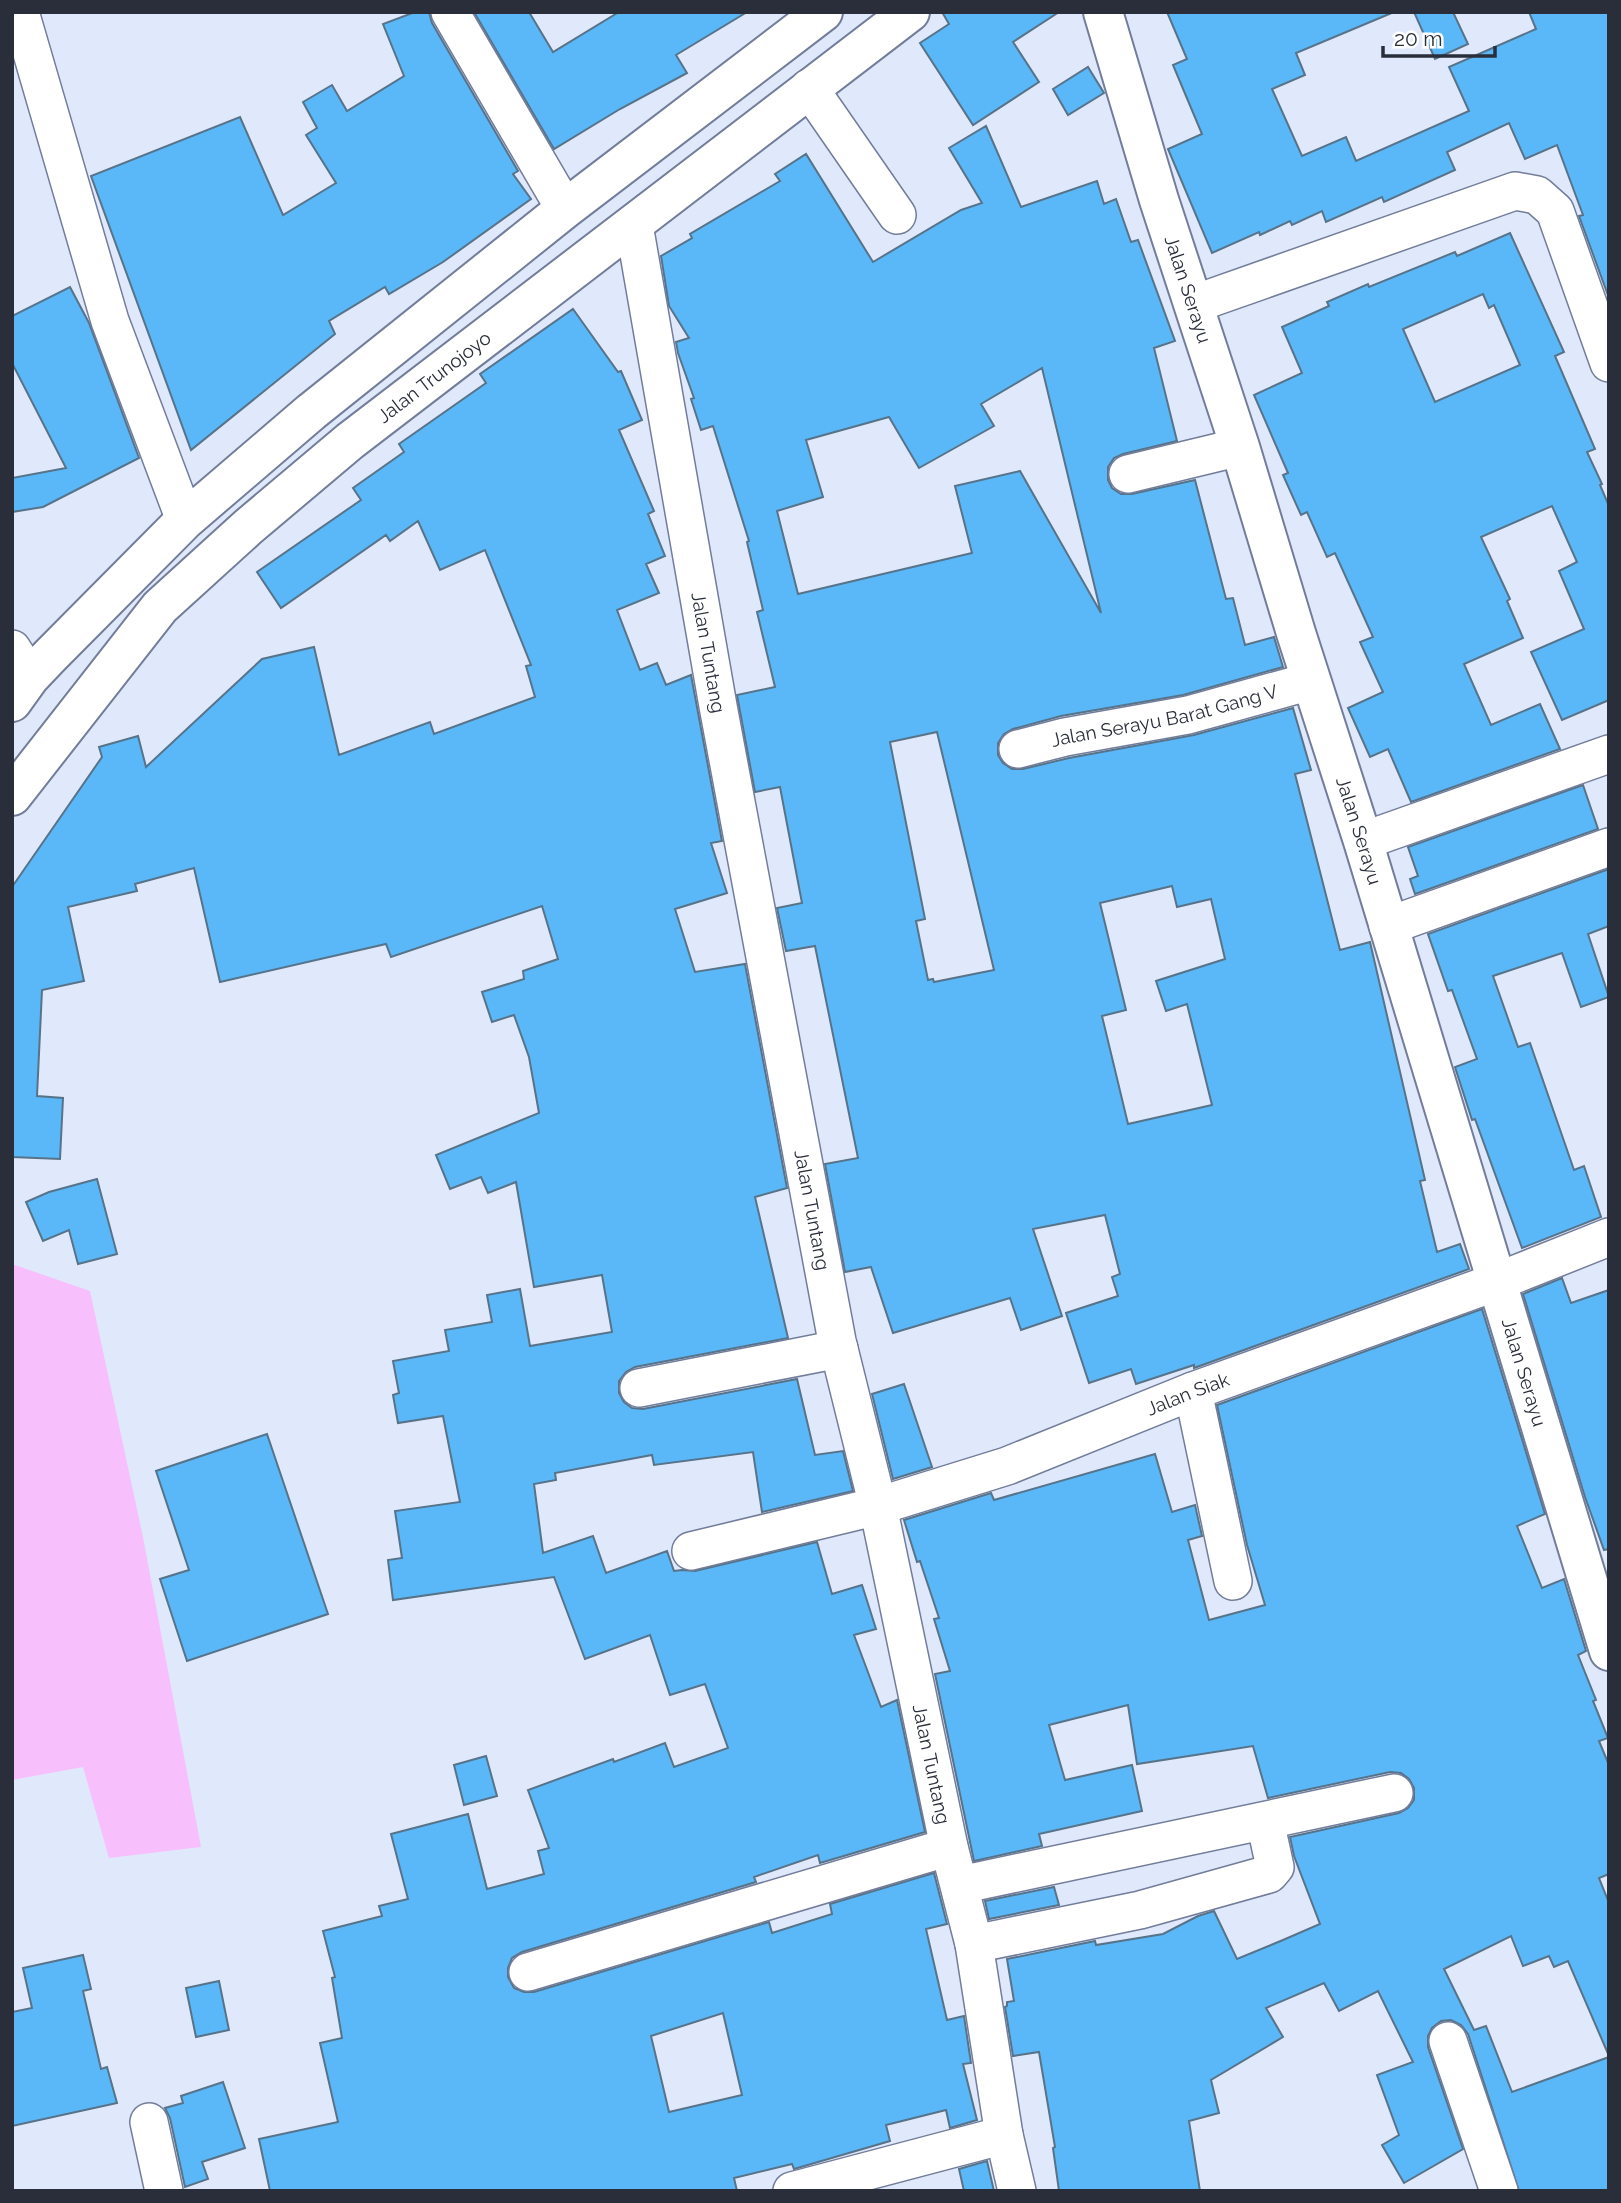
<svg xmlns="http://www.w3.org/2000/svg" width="1621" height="2203" viewBox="0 0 1621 2203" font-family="Raleway,sans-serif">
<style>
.green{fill:#f7c0fc}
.building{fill:#5ab8f9;stroke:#577389;stroke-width:2;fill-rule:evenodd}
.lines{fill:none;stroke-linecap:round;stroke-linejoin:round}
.minor-casing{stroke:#727d9a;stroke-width:40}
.major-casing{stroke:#727d9a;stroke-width:42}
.highway-casing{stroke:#727d9a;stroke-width:42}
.minor{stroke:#fff;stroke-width:37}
.major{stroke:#fff;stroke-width:38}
.highway{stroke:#fff;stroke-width:38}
.labels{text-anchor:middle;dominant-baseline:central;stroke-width:5;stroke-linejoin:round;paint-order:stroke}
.street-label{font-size:19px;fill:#2a2e3b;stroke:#fff}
</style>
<rect width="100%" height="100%" fill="#e0e8fc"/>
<path class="green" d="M 12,1264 L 90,1291 L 143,1537 L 201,1847 L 109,1858 L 83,1767 L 12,1780 Z"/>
<g class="building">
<path d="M 415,12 L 429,12 L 432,23 L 518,171 L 513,174 L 531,199 L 443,262 L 389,294 L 385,287 L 329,321 L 335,334 L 191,450 L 91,176 L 240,117 L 283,215 L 336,183 L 306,135 L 317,128 L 303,102 L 332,85 L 347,111 L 404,76 L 383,24 Z"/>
<path d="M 474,12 L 529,12 L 553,52 L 619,12 L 747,12 L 676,55 L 687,73 L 620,109 L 554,149 Z"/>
<path d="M 942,12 L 1059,12 L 1013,42 L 1039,82 L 973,125 L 920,43 L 949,24 Z"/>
<path d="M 1167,12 L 1394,12 L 1296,53 L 1305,75 L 1272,89 L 1302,156 L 1346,137 L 1356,161 L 1469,111 L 1449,67 L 1536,29 L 1529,12 L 1609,12 L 1609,298 L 1579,216 L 1583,215 L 1557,145 L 1525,159 L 1509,123 L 1447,152 L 1455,170 L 1384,202 L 1382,197 L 1326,222 L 1322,211 L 1292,225 L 1290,221 L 1260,235 L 1259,232 L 1212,253 L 1168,149 L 1202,134 L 1173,65 L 1187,59 Z"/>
<path d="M 1414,12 L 1453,12 L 1468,44 L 1435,59 Z"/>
<path d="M 1088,67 L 1104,93 L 1068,115 L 1053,89 Z"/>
<path d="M 986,126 L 1021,207 L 1097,181 L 1104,204 L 1116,199 L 1131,242 L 1138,240 L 1175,341 L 1154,348 L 1177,441 L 1123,454 L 1114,458 L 1108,467 L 1108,480 L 1112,488 L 1121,494 L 1132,494 L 1195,480 L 1226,599 L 1233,598 L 1245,645 L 1274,637 L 1283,667 L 1183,695 L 1061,716 L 1013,729 L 1004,734 L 998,743 L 998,755 L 1003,763 L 1012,769 L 1023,769 L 1069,758 L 1194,735 L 1293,708 L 1311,770 L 1295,774 L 1340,950 L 1370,942 L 1425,1180 L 1420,1181 L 1437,1252 L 1460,1244 L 1469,1269 L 1194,1368 L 1194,1365 L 1136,1384 L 1131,1369 L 1089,1383 L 1066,1313 L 1118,1296 L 1112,1277 L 1120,1274 L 1105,1215 L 1033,1229 L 1062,1316 L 1021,1330 L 1010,1298 L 893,1333 L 871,1267 L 845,1272 L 825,1164 L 858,1158 L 815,946 L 786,951 L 777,908 L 802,903 L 780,787 L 755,792 L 737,695 L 775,687 L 757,612 L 763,610 L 747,542 L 749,541 L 713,426 L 701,430 L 691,399 L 694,398 L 678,353 L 676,342 L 689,338 L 669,306 L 661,256 L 692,238 L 690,234 L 780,181 L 775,174 L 806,154 L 873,262 L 961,210 L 982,203 L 949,148 ZM 1042,368 L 1101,613 L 1020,471 L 955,486 L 972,553 L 798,594 L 777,511 L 823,497 L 806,440 L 889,417 L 919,468 L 994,426 L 981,404 ZM 937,732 L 994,970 L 934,982 L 933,979 L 928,980 L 916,921 L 925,919 L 890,742 ZM 1172,886 L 1177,907 L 1211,899 L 1225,959 L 1156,981 L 1166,1011 L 1187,1004 L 1212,1105 L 1128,1124 L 1102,1016 L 1126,1010 L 1100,903 Z"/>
<path d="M 1510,233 L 1564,352 L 1555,356 L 1595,449 L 1587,452 L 1602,484 L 1600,485 L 1609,506 L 1609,700 L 1562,720 L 1531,652 L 1584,629 L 1559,571 L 1577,562 L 1552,506 L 1481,537 L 1510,599 L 1507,601 L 1523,638 L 1464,664 L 1491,725 L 1540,704 L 1560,749 L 1411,802 L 1388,749 L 1370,757 L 1348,708 L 1383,692 L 1360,642 L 1373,637 L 1335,553 L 1327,557 L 1307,512 L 1301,515 L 1283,475 L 1288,473 L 1254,395 L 1302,373 L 1282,327 L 1329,306 L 1327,302 L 1368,284 L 1369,287 L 1455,252 L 1457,256 ZM 1483,294 L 1489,308 L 1494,305 L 1520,365 L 1435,402 L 1403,329 Z"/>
<path d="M 70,287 L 89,323 L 139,458 L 43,507 L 12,512 L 12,478 L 66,468 L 12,363 L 12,316 Z"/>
<path d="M 573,309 L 618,372 L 621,371 L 642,420 L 619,430 L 654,511 L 648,514 L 665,556 L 646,564 L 659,593 L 617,610 L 640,670 L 657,663 L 666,685 L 691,675 L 722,841 L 711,843 L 727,893 L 675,909 L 695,972 L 745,964 L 787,1188 L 755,1197 L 788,1338 L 635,1367 L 626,1372 L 619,1381 L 619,1393 L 624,1402 L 632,1408 L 643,1409 L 797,1379 L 815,1455 L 843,1451 L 853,1491 L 762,1512 L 753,1452 L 654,1465 L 652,1455 L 555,1473 L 556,1480 L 534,1484 L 543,1553 L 593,1536 L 606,1573 L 667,1551 L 674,1571 L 682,1570 L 695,1571 L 817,1542 L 832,1594 L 862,1585 L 876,1629 L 854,1635 L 881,1707 L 897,1700 L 925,1832 L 820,1863 L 818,1855 L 754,1877 L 756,1882 L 522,1952 L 512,1958 L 508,1968 L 508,1977 L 514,1988 L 524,1992 L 534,1992 L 769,1922 L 772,1933 L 832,1914 L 830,1904 L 934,1873 L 947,1924 L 926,1929 L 947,2020 L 964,2016 L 971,2063 L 963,2064 L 977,2120 L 950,2128 L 946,2110 L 886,2125 L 890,2141 L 794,2169 L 792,2164 L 734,2178 L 737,2191 L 270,2191 L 259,2139 L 338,2122 L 320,2043 L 342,2038 L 332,1978 L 335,1977 L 323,1931 L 382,1916 L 379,1906 L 408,1899 L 391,1834 L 468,1814 L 487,1889 L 544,1874 L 538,1851 L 549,1848 L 528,1790 L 613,1759 L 614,1762 L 665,1743 L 674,1767 L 728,1748 L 705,1684 L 670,1695 L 650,1635 L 585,1659 L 554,1577 L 393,1600 L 388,1560 L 402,1558 L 395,1511 L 460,1502 L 443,1416 L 398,1423 L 393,1395 L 399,1393 L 393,1361 L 449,1351 L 445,1330 L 492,1322 L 487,1295 L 520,1289 L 530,1346 L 612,1332 L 602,1275 L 534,1287 L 516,1182 L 488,1193 L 481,1177 L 450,1189 L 436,1155 L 539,1113 L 529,1057 L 514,1015 L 492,1022 L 482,992 L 524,979 L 523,971 L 558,959 L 542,906 L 391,957 L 386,944 L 220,982 L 194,868 L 135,884 L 137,891 L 68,907 L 84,981 L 42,990 L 37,1096 L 63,1098 L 60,1159 L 12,1157 L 12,887 L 102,757 L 99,747 L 138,736 L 146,767 L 262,659 L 314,647 L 339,755 L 430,722 L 434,734 L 535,697 L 526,666 L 531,665 L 485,550 L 440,570 L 418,521 L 390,541 L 386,535 L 281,608 L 257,572 L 361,500 L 353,488 L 404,452 L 399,444 L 486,383 L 480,374 ZM 723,2013 L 742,2095 L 669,2112 L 651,2036 Z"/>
<path d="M 1583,785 L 1598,829 L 1415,894 L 1410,879 L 1418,876 L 1408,847 Z"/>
<path d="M 1609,869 L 1609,926 L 1588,934 L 1609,997 L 1581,1007 L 1562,953 L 1493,976 L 1518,1047 L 1530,1043 L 1574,1170 L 1584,1166 L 1601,1217 L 1522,1248 L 1475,1119 L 1472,1120 L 1455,1067 L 1477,1059 L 1452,990 L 1448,991 L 1428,934 Z"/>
<path d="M 97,1179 L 117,1254 L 78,1264 L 69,1230 L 43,1241 L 26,1202 L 49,1192 Z"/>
<path d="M 1562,1278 L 1571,1303 L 1609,1290 L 1609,1549 L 1604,1550 L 1585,1497 L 1523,1294 Z"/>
<path d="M 1482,1309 L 1545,1514 L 1517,1526 L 1542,1588 L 1564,1579 L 1586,1651 L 1578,1655 L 1596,1700 L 1593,1701 L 1608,1738 L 1599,1741 L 1609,1765 L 1609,1874 L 1599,1878 L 1609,1903 L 1609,2056 L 1568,1961 L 1554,1967 L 1549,1956 L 1523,1966 L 1511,1936 L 1444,1969 L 1474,2030 L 1486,2026 L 1512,2092 L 1609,2057 L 1609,2191 L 1519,2191 L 1468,2034 L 1461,2025 L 1451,2020 L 1441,2021 L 1432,2028 L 1428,2036 L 1428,2047 L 1463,2149 L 1404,2183 L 1382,2145 L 1399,2135 L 1377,2075 L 1413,2062 L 1378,1991 L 1339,2011 L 1324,1983 L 1266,2008 L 1283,2037 L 1211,2080 L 1219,2113 L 1189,2121 L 1200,2191 L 1059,2191 L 1053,2148 L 1055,2147 L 1039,2052 L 1013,2056 L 1005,2007 L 1007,2006 L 1007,2002 L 1014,2001 L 1007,1959 L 1095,1941 L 1096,1945 L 1163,1934 L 1198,1916 L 1214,1911 L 1237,1959 L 1283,1940 L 1320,1924 L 1294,1856 L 1290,1837 L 1399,1813 L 1408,1808 L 1414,1800 L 1414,1788 L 1409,1779 L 1401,1773 L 1390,1772 L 1268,1798 L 1253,1746 L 1137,1764 L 1128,1705 L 1049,1725 L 1065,1780 L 1132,1765 L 1142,1811 L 1039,1834 L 1042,1846 L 974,1861 L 935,1674 L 950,1671 L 934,1619 L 939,1618 L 920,1561 L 917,1562 L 904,1520 L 991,1493 L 994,1500 L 1155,1454 L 1172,1512 L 1195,1505 L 1202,1536 L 1188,1540 L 1209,1620 L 1265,1605 L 1247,1545 L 1217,1405 Z"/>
<path d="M 904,1384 L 932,1467 L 893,1479 L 872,1394 Z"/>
<path d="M 267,1434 L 328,1614 L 187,1661 L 160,1579 L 189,1570 L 156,1471 Z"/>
<path d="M 486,1756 L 497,1796 L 464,1805 L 454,1765 Z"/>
<path d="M 1054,1887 L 1059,1905 L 989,1919 L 985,1901 Z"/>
<path d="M 83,1955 L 91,1989 L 83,1991 L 101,2069 L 107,2067 L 117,2103 L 12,2126 L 12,2012 L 32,2008 L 23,1968 Z"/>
<path d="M 219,1981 L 229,2030 L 196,2037 L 186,1988 Z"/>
<path d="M 223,2082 L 245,2148 L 202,2162 L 208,2179 L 185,2187 L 170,2118 L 165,2108 L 183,2103 L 181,2096 Z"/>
<path d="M 987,2161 L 994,2191 L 964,2191 L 959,2169 Z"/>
</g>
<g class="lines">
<defs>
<g id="minor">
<path d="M 20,12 L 110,321 L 185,520"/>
<path d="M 450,12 L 565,209"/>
<path d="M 809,88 L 897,215"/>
<path id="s1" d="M 634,225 L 718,706 L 837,1341 L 878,1506 L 949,1847 L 974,1944 L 1004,2135 L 1017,2191"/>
<path d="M 1194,304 L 1515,191 L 1537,195 L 1555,211 L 1609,363"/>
<path d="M 1128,474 L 1240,447"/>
<path d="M 12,649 L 30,677"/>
<path id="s2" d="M 1018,749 L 1065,737 L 1188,715 L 1311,681"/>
<path d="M 1363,841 L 1609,754"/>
<path d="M 1388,926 L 1609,847"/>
<path d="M 639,1388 L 839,1349"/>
<path d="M 1193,1391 L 1233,1581"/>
<path id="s3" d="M 691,1551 L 878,1506 L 1007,1466 L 1193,1391 L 1496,1282 L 1609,1237"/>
<path d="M 960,1885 L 1394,1793"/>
<path d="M 974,1944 L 1140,1910 L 1269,1874 L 1275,1867 L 1265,1821"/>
<path d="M 528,1972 L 949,1847"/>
<path d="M 1448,2041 L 1499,2191"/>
<path d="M 149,2122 L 164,2191"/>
<path d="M 792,2191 L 1004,2135"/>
</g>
<g id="major">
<path id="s4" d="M 1103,12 L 1159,200 L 1240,447 L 1296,633 L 1363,841 L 1609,1651"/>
</g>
<g id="highway">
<path d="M 12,702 L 30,677 L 50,656 L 185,520 L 311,412 L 565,209 L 823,12"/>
<path id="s5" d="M 12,796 L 160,607 L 248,527 L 350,441 L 910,12"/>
</g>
</defs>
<use href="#minor" class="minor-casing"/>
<use href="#major" class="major-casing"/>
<use href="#highway" class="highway-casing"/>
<use href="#minor" class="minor"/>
<use href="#major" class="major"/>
<use href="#highway" class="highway"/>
</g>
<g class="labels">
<g class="street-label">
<text stroke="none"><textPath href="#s4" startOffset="290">Jalan Serayu</textPath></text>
<text stroke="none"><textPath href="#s5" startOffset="598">Jalan Trunojoyo</textPath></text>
<text stroke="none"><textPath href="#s1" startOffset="434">Jalan Tuntang</textPath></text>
<text stroke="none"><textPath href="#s2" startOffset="150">Jalan Serayu Barat Gang V</textPath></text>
<text stroke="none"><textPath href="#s4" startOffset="858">Jalan Serayu</textPath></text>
<text stroke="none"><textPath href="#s1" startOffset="1001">Jalan Tuntang</textPath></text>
<text stroke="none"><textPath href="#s4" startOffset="1424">Jalan Serayu</textPath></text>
<text stroke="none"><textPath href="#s3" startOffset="522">Jalan Siak</textPath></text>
<text stroke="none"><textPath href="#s1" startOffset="1568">Jalan Tuntang</textPath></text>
</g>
</g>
<rect width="1621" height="2203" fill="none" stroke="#2a2e3b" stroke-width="28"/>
<path d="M1383 46v10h112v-10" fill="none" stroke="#2a2e3b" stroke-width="3.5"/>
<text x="1394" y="46" font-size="21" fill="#2a2e3b" stroke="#ffffff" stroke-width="5" paint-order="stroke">20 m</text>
</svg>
